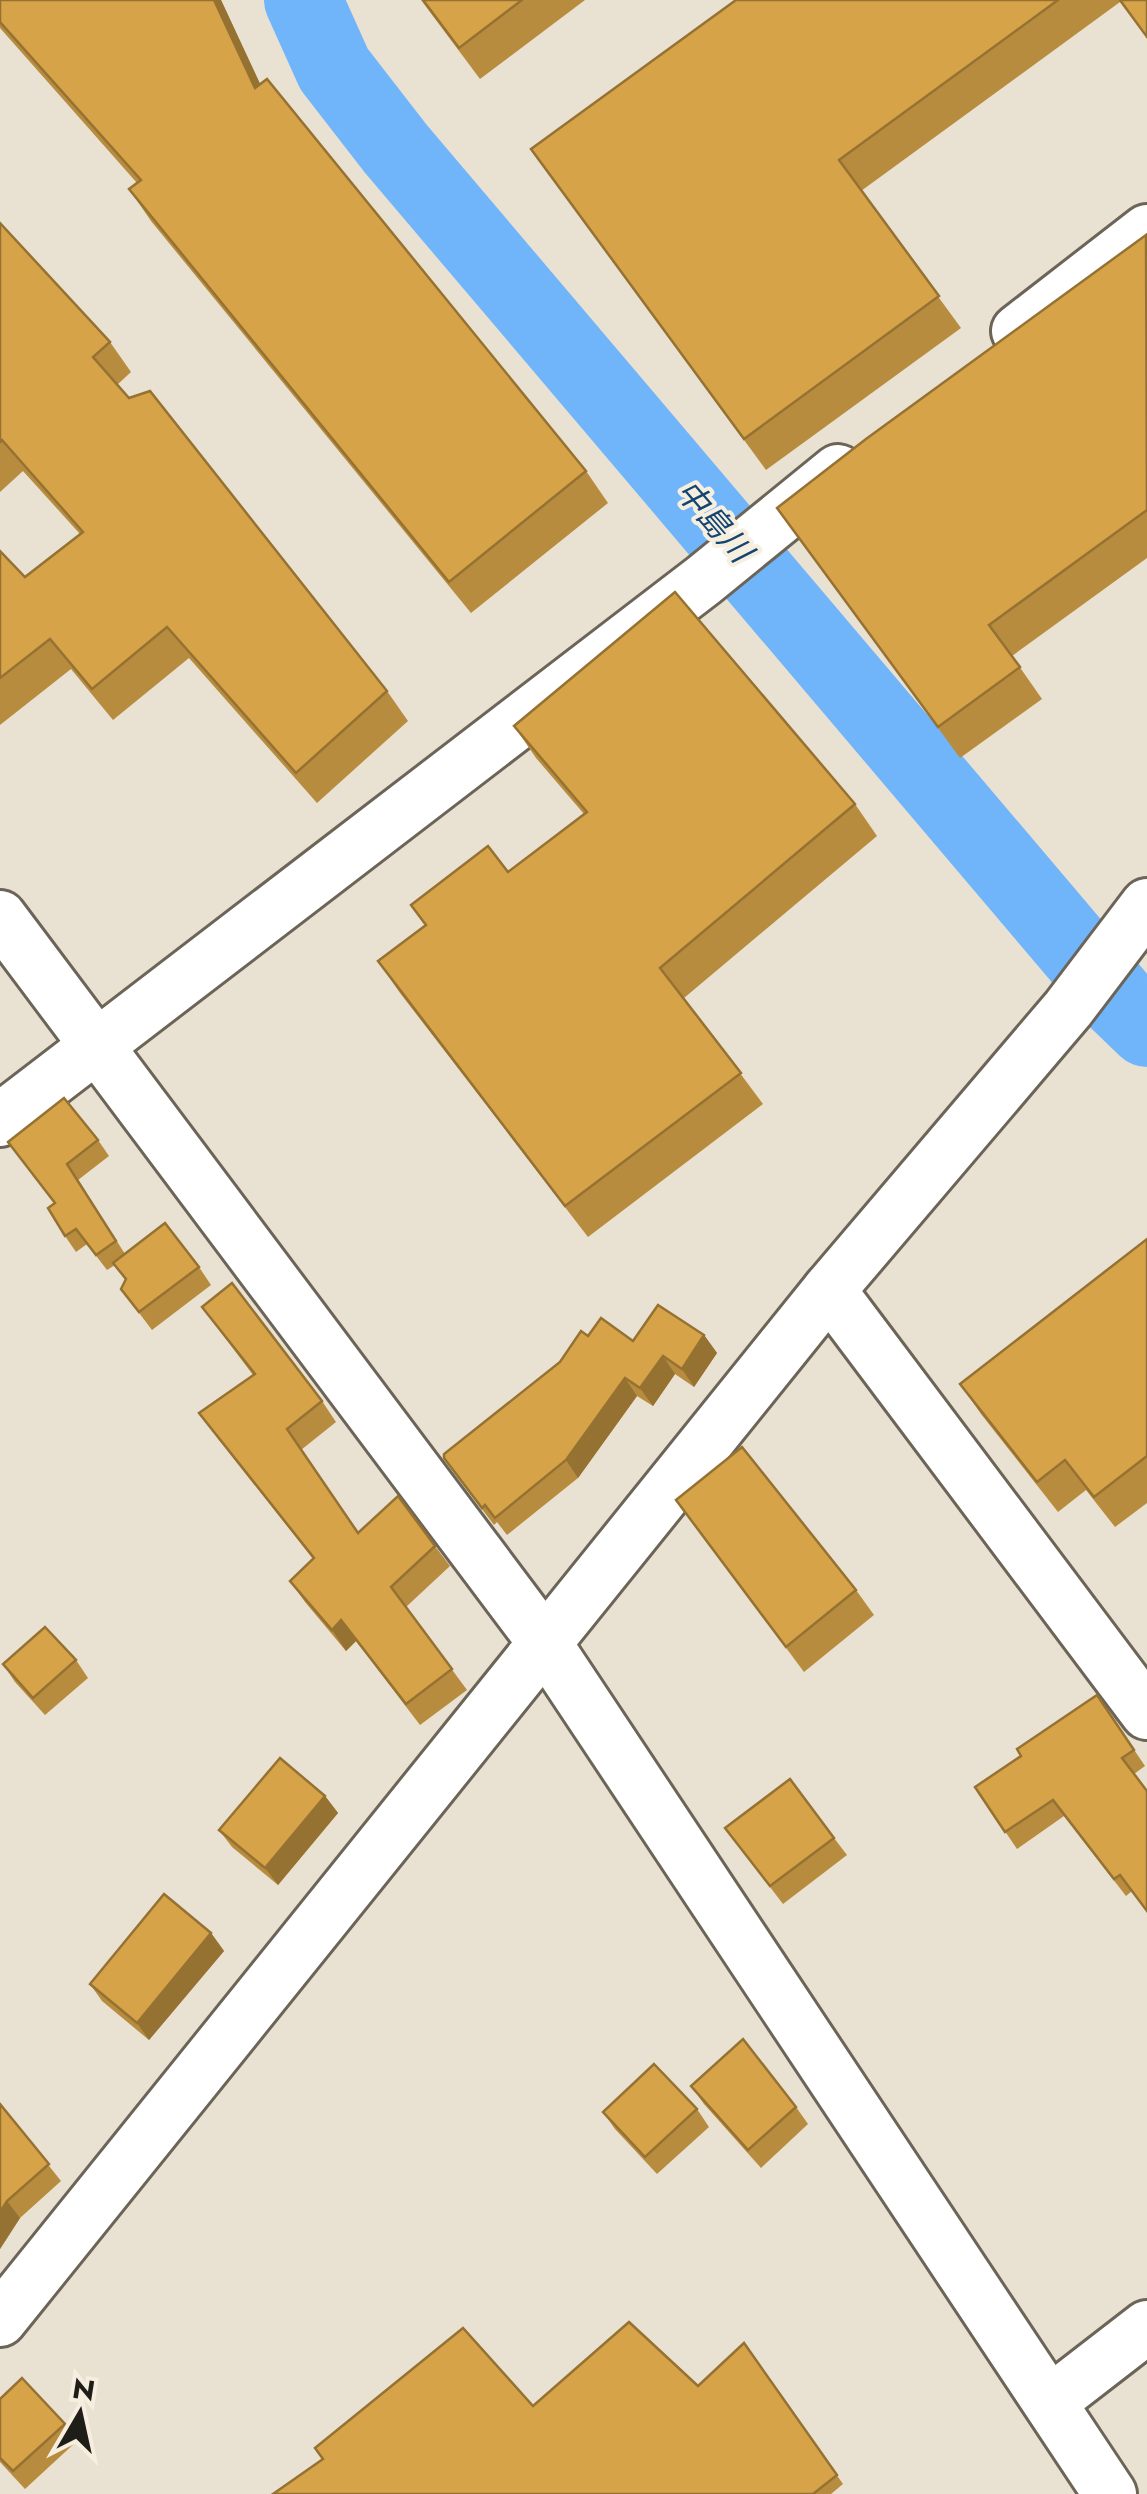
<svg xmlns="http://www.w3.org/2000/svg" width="1147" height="2494" viewBox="0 0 1147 2494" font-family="Jost,'Noto Sans JP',sans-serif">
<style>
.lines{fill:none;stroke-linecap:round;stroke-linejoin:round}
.river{stroke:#70b4fa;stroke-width:78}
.minor-casing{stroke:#6b6457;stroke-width:58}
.minor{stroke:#fff;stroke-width:52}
.wall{fill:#b88c3e}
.shaded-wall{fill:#967232}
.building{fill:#d6a348;stroke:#967232;stroke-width:2.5}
.labels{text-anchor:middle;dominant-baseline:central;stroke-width:8;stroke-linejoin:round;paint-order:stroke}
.water-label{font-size:32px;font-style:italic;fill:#144571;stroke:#f6eedf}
</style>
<rect width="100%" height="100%" fill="#e9e1d2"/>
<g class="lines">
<path class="river" d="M 303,0 L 334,69 L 396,149 L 1119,1001 L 1147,1028"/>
<defs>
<g id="minor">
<path d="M 1018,331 L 1147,231"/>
<path d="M 0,917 L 544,1642 L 1110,2494"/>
<path d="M 0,1120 L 704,580 L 838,471"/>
<path d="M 829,1290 L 1147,1713"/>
<path d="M 0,2320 L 829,1290 L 1068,1009 L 1147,905"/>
<path d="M 1050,2402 L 1147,2327"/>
</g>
</defs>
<use href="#minor" class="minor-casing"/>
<use href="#minor" class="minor"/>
</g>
<g class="wall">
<path d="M 0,0 L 221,0 L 260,84 L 586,471 L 608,503 L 471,613 L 151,221 L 129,189 L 137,183 L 0,28 Z"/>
<path d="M 421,0 L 585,0 L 480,79 Z"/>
<path d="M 736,0 L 1147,0 L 1147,38 L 1120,2 L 861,191 L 961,328 L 766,470 L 531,149 Z"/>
<path d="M 0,223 L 110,342 L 131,372 L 117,385 L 387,691 L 408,721 L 317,803 L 189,658 L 113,720 L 71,669 L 0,725 L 0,551 L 25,577 L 80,534 L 23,471 L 0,492 Z"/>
<path d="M 1147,237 L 1147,558 L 1012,656 L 1042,699 L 960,758 L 777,508 Z"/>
<path d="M 514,726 L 855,804 L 877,836 L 684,998 L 763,1104 L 588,1237 L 400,993 L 378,961 L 425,925 L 411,905 L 508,872 L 584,814 L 536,758 Z"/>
<path d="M 98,1140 L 109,1156 L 78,1180 L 125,1254 L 199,1267 L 211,1285 L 152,1330 L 121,1289 L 125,1280 L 115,1265 L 107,1270 L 87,1244 L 76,1252 L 65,1236 L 54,1203 L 8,1142 Z"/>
<path d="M 1147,1239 L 1147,1503 L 1115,1527 L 1086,1490 L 1058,1512 L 981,1414 L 960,1384 Z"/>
<path d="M 202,1307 L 322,1401 L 336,1422 L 301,1450 L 358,1533 L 435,1546 L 450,1566 L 406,1607 L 467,1690 L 420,1725 L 356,1641 L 346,1651 L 305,1602 L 290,1581 L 313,1559 L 214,1433 L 199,1413 L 253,1375 Z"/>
<path d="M 704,1335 L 717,1353 L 694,1387 L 675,1374 L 653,1406 L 637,1396 L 578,1478 L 507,1535 L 497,1522 L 494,1525 L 457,1476 L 560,1362 L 588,1336 L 633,1341 Z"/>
<path d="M 676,1500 L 856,1590 L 874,1615 L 804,1672 Z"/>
<path d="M 76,1660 L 88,1678 L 45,1715 L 15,1682 L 3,1664 Z"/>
<path d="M 1097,1695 L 1145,1766 L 1134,1774 L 1132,1891 L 1126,1896 L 1064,1816 L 1017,1849 L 975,1787 L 1021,1756 Z"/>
<path d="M 325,1796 L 338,1813 L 278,1885 L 232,1847 L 219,1830 Z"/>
<path d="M 725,1828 L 834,1838 L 847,1855 L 783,1904 Z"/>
<path d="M 211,1933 L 224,1951 L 149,2040 L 102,2001 L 90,1984 Z"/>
<path d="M 691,2086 L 796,2107 L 808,2124 L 761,2168 L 704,2104 Z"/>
<path d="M 0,2104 L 61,2181 L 20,2218 L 0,2249 Z"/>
<path d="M 697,2109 L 709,2127 L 657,2174 L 615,2129 L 603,2112 Z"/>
<path d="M 744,2343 L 843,2484 L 831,2494 L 273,2494 L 533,2406 L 698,2386 Z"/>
<path d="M 0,2399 L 65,2424 L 77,2441 L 25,2489 L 0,2462 Z"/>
</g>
<g class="shaded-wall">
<path d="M 214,0 L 221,0 L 277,120 L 255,88 Z"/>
<path d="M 704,1335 L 717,1353 L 694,1387 L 682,1369 Z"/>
<path d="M 663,1356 L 675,1374 L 653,1406 L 640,1388 Z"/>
<path d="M 625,1378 L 637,1396 L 578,1478 L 566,1460 Z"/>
<path d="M 341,1620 L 356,1641 L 346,1651 L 332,1630 Z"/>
<path d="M 325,1796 L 338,1813 L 278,1885 L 265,1868 Z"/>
<path d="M 211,1933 L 224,1951 L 149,2040 L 137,2023 Z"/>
<path d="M 7,2201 L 20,2218 L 0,2249 L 0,2212 Z"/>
</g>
<g class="building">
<path d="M 0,0 L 214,0 L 255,88 L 267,79 L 586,471 L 449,582 L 129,189 L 141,180 L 0,22 Z"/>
<path d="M 423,0 L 522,0 L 459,48 Z"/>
<path d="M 736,0 L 1058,0 L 839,160 L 939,296 L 744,439 L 531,149 Z"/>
<path d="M 1120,0 L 1147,0 L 1147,37 Z"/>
<path d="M 0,223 L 110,342 L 93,357 L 129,398 L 150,391 L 387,691 L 296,773 L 167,627 L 92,689 L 50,639 L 0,678 L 0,551 L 25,577 L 83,532 L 2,440 L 0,442 Z"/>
<path d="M 1146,235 L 1147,510 L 989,625 L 1020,667 L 938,727 L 777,508 L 866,439 Z"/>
<path d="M 675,592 L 855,804 L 660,968 L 741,1073 L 565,1206 L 378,961 L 426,925 L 411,905 L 488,846 L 508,872 L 587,812 L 514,726 Z"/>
<path d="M 64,1098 L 98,1140 L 67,1164 L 116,1241 L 96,1255 L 76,1229 L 65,1236 L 48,1208 L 55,1203 L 8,1142 Z"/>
<path d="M 165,1223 L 199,1267 L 139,1312 L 121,1289 L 126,1279 L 113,1263 Z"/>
<path d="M 1147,1239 L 1147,1456 L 1094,1497 L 1065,1460 L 1037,1482 L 960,1384 Z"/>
<path d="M 232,1283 L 322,1401 L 287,1429 L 358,1533 L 398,1496 L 435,1546 L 391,1587 L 452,1669 L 406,1704 L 341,1620 L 332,1630 L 290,1581 L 314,1558 L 199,1413 L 255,1374 L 202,1307 Z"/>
<path d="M 658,1305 L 704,1335 L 682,1369 L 663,1356 L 640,1388 L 625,1378 L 566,1460 L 495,1518 L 485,1505 L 482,1508 L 444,1458 L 444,1454 L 560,1362 L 581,1331 L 588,1336 L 601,1318 L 633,1341 Z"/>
<path d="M 742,1447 L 856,1590 L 786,1647 L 676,1500 Z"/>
<path d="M 45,1627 L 76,1660 L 33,1698 L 3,1664 Z"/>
<path d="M 1097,1695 L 1134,1750 L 1122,1758 L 1147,1791 L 1147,1911 L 1120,1875 L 1114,1879 L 1053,1800 L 1005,1832 L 975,1787 L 1021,1756 L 1017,1749 Z"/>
<path d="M 280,1758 L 325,1796 L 265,1868 L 219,1830 Z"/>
<path d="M 790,1779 L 834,1838 L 770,1886 L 725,1828 Z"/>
<path d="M 164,1894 L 211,1933 L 137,2023 L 90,1984 Z"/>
<path d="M 743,2039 L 796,2107 L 748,2150 L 691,2086 Z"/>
<path d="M 654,2064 L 697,2109 L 645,2157 L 603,2112 Z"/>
<path d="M 0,2104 L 49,2164 L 7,2201 L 0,2212 Z"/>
<path d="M 629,2322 L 698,2386 L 744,2343 L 837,2475 L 813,2494 L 273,2494 L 323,2459 L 315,2448 L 463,2328 L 533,2406 Z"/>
<path d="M 22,2378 L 65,2424 L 13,2471 L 0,2458 L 0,2399 Z"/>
</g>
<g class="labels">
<g class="water-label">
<text transform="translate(714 521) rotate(49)">中島川</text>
</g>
</g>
<g transform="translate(80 2414) rotate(9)" stroke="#f6eedf" stroke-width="8" paint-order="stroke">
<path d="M0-8L18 38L0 25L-18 38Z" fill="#1f1d17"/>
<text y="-15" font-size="28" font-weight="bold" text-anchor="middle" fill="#1f1d17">N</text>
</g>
</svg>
